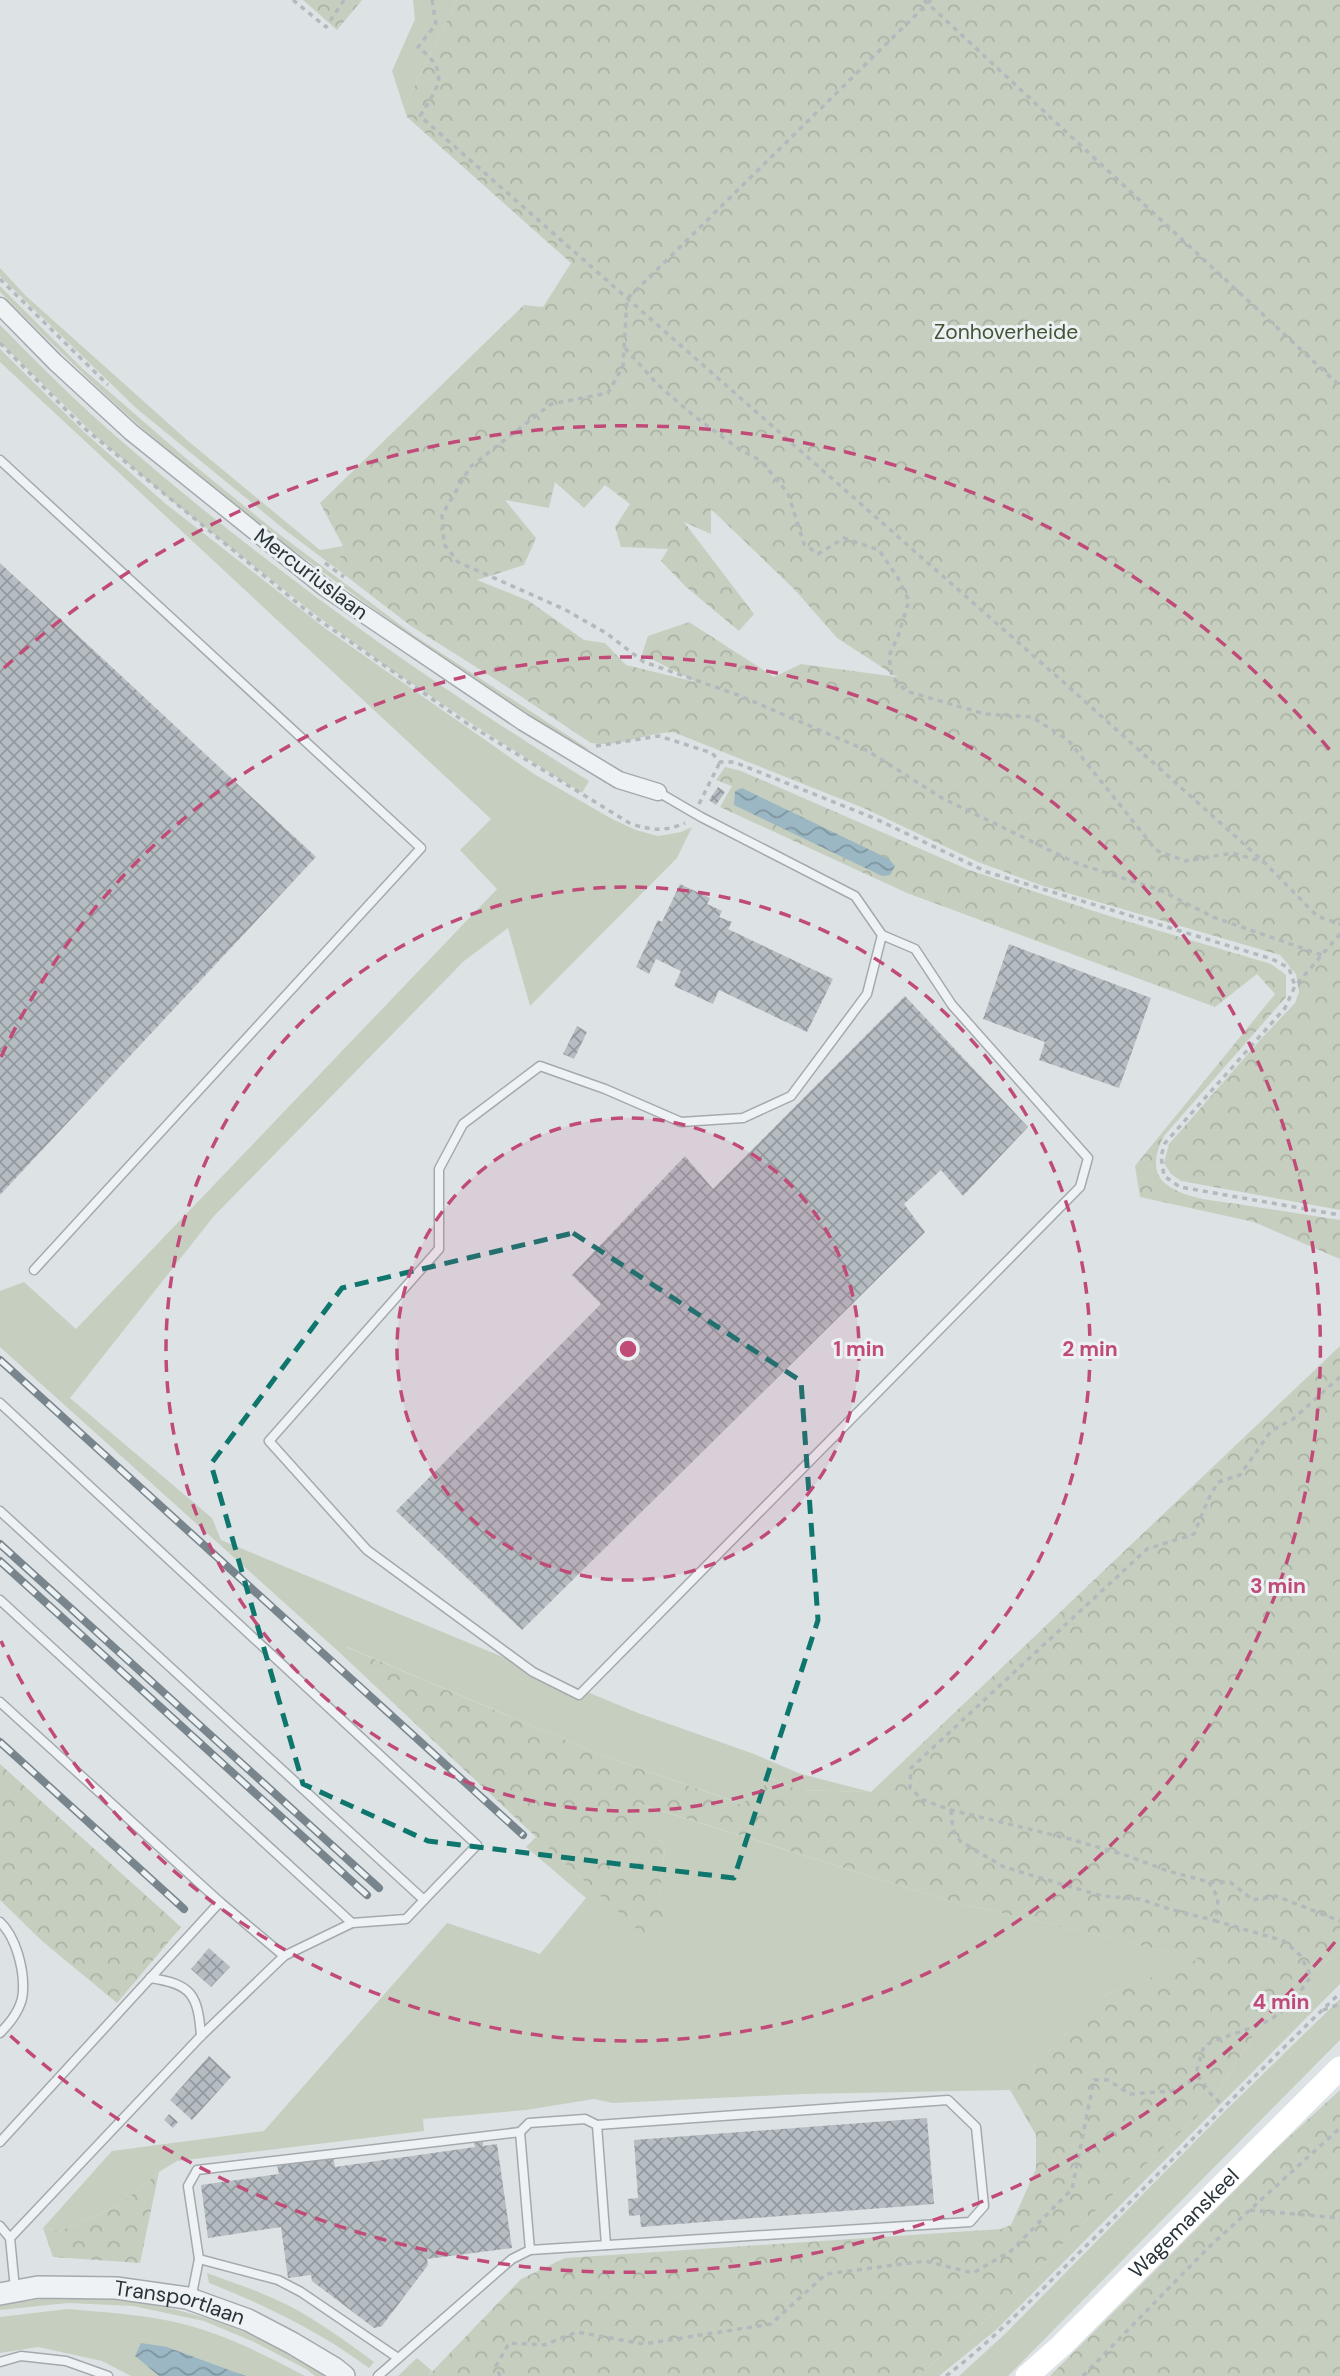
<svg xmlns="http://www.w3.org/2000/svg" width="1340" height="2376" viewBox="0 0 1340 2376" font-family="'DM Sans',sans-serif">
<style>
.grass{fill:#c6cfbf}
.forest{fill:url(#forest-crowns);fill-rule:evenodd}
.water{fill:url(#water-waves)}
.building{fill:url(#building-cross-hatch)}
.lines{fill:none;stroke-linecap:round;stroke-linejoin:round}
.service-casing{stroke:#a3aaae;stroke-width:11}
.minor-casing{stroke:#a3aaae;stroke-width:19}
.tertiary-casing{stroke:#a3aaae;stroke-width:24}
.path{stroke:#b3b9bc;stroke-width:3.5;stroke-dasharray:5 5;stroke-linecap:butt}
.service{stroke:#eff2f4;stroke-width:8}
.minor{stroke:#eff2f4;stroke-width:16}
.tertiary{stroke:#eff2f4;stroke-width:21}
.secondary{stroke:#fff;stroke-width:23}
.rail-casing{stroke:#78858d;stroke-width:8}
.rail{stroke:#ecf1f3;stroke-width:5;stroke-dasharray:16;stroke-linecap:butt}
.marked{fill:none;stroke:#0f766e;stroke-width:5;stroke-dasharray:14 9;stroke-linejoin:round}
.ring{fill:none;stroke:#c14b78;stroke-width:3.5;stroke-dasharray:12 9}
.labels{text-anchor:middle;dominant-baseline:central;stroke-width:6;stroke-linejoin:round;paint-order:stroke}
.park-label{font-size:21px;fill:#435536;stroke:#ecf1f3}
.street-label{font-size:21px;fill:#28333a;stroke:#ecf1f3}
.centre{fill:#c14b78;stroke:#ecf1f3;stroke-width:3.5}
.ring-label{font-size:21px;text-anchor:middle;font-weight:bold;fill:#c14b78;stroke:#ecf1f3;stroke-width:6;stroke-linejoin:round;paint-order:stroke}
</style>
<defs>
<pattern id="forest-crowns" width="20" height="18" patternUnits="userSpaceOnUse" patternTransform="scale(1.75)"><rect width="20" height="18" fill="#c6cfbf"/><path d="M2 6a3 3 0 1 1 6 0M12 15a3 3 0 1 1 6 0" fill="none" stroke="#aab2a5"/></pattern>
<pattern id="water-waves" width="16" height="10" patternUnits="userSpaceOnUse" patternTransform="scale(1.75)"><rect width="16" height="10" fill="#9bb7c3"/><path d="M0 5q4-4 8 0t8 0" fill="none" stroke="#7e959f"/></pattern>
<pattern id="building-cross-hatch" width="8" height="8" patternUnits="userSpaceOnUse" patternTransform="scale(1.75)"><rect width="8" height="8" fill="#b5bdc2"/><path d="M0 0l8 8M0 8l8-8" fill="none" stroke="#939a9f"/></pattern>
</defs>
<rect width="100%" height="100%" fill="#dde2e5"/>
<g class="grass">
<path d="M 413,0 L 457,0 L 404,108 L 392,71 L 415,19 Z"/>
<path d="M 0,268 L 26,296 L 188,441 L 320,550 L 343,546 L 337,569 L 285,530 L 136,408 L 8,284 L 0,276 Z"/>
<path d="M 0,286 L 83,369 L 189,461 L 275,531 L 415,636 L 590,750 L 578,746 L 563,738 C 434,654 309,566 190,469 C 123,414 61,353 0,292 Z"/>
<path d="M 0,325 C 36,361 72,398 111,432 C 260,562 420,677 589,781 L 582,793 L 474,725 L 386,666 L 316,615 L 171,500 L 98,438 L 0,342 Z"/>
<path d="M 0,349 L 84,432 L 166,504 L 326,629 L 534,774 L 612,819 L 636,830 L 658,836 L 681,832 L 692,827 L 677,858 L 530,1006 L 508,928 L 464,961 L 214,1216 L 70,1398 L 212,1518 L 221,1540 L 638,1713 L 754,1754 L 801,1774 L 871,1792 L 800,1790 L 769,1778 L 761,1791 L 742,1804 L 601,1755 L 347,1647 L 339,1652 L 0,1347 L 0,1291 L 24,1282 L 76,1329 L 497,889 L 460,850 L 491,819 L 0,362 Z"/>
<path d="M 636,1803 L 946,1900 L 1200,1959 L 1105,1995 L 1010,2090 L 803,2094 L 613,2103 L 594,2099 L 526,2110 L 423,2119 L 424,2131 L 177,2161 L 159,2172 L 118,2206 L 60,2231 L 43,2228 L 112,2151 L 264,2131 L 447,1923 L 540,1954 L 586,1898 L 526,1847 L 536,1837 L 650,1940 L 659,1899 L 665,1847 Z"/>
<path d="M 1340,1952 L 1340,1984 L 996,2330 L 939,2376 L 917,2376 L 992,2315 L 1092,2214 L 1210,2105 L 1254,2034 L 1295,1982 Z"/>
<path d="M 1340,1999 L 1340,2040 L 1008,2376 L 959,2376 L 1005,2334 L 1225,2111 Z"/>
<path d="M 207,2273 C 225,2280 245,2286 263,2294 C 304,2310 340,2337 374,2362 L 369,2368 C 319,2331 267,2306 209,2283 Z"/>
<path d="M 90,2298 C 175,2302 254,2327 325,2376 L 315,2376 L 306,2369 L 254,2342 L 204,2321 L 133,2306 L 68,2303 L 0,2310 L 0,2305 L 41,2299 Z"/>
<path d="M 67,2309 C 102,2312 136,2314 170,2321 C 218,2331 262,2353 305,2376 L 246,2376 L 167,2347 L 135,2356 L 159,2376 L 131,2376 L 102,2361 L 38,2347 L 0,2353 L 0,2317 Z"/>
<path d="M 417,2358 L 432,2371 L 428,2376 L 398,2376 Z"/>
</g>
<g class="forest">
<path d="M 303,0 L 362,0 L 337,30 Z"/>
<path d="M 457,0 L 1340,0 L 1340,1210 L 1181,1181 L 1171,1174 L 1164,1163 L 1169,1144 L 1261,1039 L 1295,1003 L 1299,992 L 1296,974 L 1280,955 L 1040,885 L 978,862 L 866,809 L 673,732 C 645,733 619,748 591,743 L 492,677 L 411,626 L 337,569 L 343,546 L 320,503 L 524,305 L 543,307 L 571,263 L 407,117 L 404,108 ZM 555,482 L 584,508 L 605,485 L 630,504 L 615,527 L 621,547 L 668,549 L 661,561 L 685,586 L 739,631 L 754,614 L 684,522 L 711,534 L 711,509 L 795,590 L 837,638 L 897,677 L 801,664 L 774,677 L 689,622 L 648,636 L 642,654 L 696,682 L 626,665 L 605,643 L 584,640 L 529,601 L 477,580 L 524,565 L 536,538 L 505,500 L 549,508 Z"/>
<path d="M 725,767 L 741,771 L 969,870 L 1106,915 L 1271,964 L 1286,975 L 1286,997 L 1164,1136 C 1156,1151 1150,1172 1166,1184 C 1186,1200 1220,1201 1244,1205 C 1276,1210 1308,1215 1340,1220 L 1340,1259 L 1254,1222 L 1140,1197 L 1135,1166 L 1275,994 L 1257,974 L 1215,1007 L 907,893 L 720,807 L 732,786 L 716,780 Z"/>
<path d="M 1340,1346 L 1340,1952 L 1295,1982 L 1254,2034 L 1210,2105 L 1092,2214 L 992,2315 L 917,2376 L 428,2376 L 521,2279 L 565,2258 L 1001,2229 L 1011,2225 L 1036,2169 L 1036,2135 L 1010,2090 L 1105,1995 L 1199,1959 L 946,1900 L 637,1803 L 665,1847 L 659,1899 L 669,1912 L 650,1941 L 536,1837 L 339,1652 L 346,1647 L 601,1755 L 741,1804 L 761,1791 L 768,1778 L 800,1790 L 871,1792 Z"/>
<path d="M 0,1764 L 181,1927 L 117,2003 L 42,1941 L 0,1900 Z"/>
<path d="M 1340,2090 L 1340,2376 L 1050,2376 L 1278,2147 Z"/>
<path d="M 159,2172 L 140,2263 L 53,2257 L 43,2228 L 60,2231 L 118,2206 Z"/>
</g>
<g class="water">
<path d="M 742,788 L 889,859 L 895,866 L 890,875 L 882,876 L 734,805 L 735,791 Z"/>
<path d="M 141,2343 L 167,2347 L 246,2376 L 159,2376 L 135,2356 Z"/>
</g>
<g class="building">
<path d="M 0,563 L 316,857 L 0,1195 Z"/>
<path d="M 718,787 L 725,792 L 716,805 L 709,800 Z"/>
<path d="M 680,884 L 710,898 L 707,904 L 722,911 L 719,917 L 732,922 L 728,929 L 833,979 L 807,1032 L 719,990 L 713,1004 L 674,986 L 681,971 L 656,959 L 649,974 L 636,967 L 658,920 L 662,922 Z"/>
<path d="M 1009,944 L 1151,998 L 1119,1088 L 1039,1060 L 1045,1042 L 983,1019 Z"/>
<path d="M 905,996 L 1028,1127 L 963,1196 L 941,1170 L 904,1204 L 925,1232 L 522,1630 L 396,1511 L 601,1304 L 572,1275 L 685,1156 L 713,1189 Z"/>
<path d="M 577,1026 L 587,1032 L 574,1059 L 563,1054 Z"/>
<path d="M 209,1948 L 230,1967 L 211,1987 L 191,1969 Z"/>
<path d="M 209,2056 L 231,2077 L 192,2120 L 170,2100 Z"/>
<path d="M 169,2114 L 178,2122 L 173,2128 L 164,2120 Z"/>
<path d="M 927,2118 L 934,2204 L 641,2227 L 640,2215 L 629,2216 L 628,2199 L 638,2198 L 634,2140 Z"/>
<path d="M 483,2140 L 483,2146 L 497,2144 L 512,2248 L 427,2259 L 428,2265 L 382,2326 L 374,2328 L 312,2281 L 311,2275 L 288,2278 L 281,2227 L 208,2238 L 201,2185 L 279,2174 L 277,2164 L 333,2156 L 335,2167 L 475,2147 L 474,2141 Z"/>
</g>
<g class="lines">
<defs>
<g id="service">
<path d="M 0,460 L 421,848 L 34,1270"/>
<path d="M 658,792 L 701,817 L 855,896 L 882,935 L 867,994 L 791,1096 L 743,1118 L 681,1122 L 605,1089 L 540,1066 L 463,1124 L 439,1169 L 439,1249 L 269,1441 L 367,1550 L 533,1672 L 579,1695 L 1080,1187 L 1088,1158 L 952,1005 L 915,949 L 882,935"/>
<path d="M 0,1403 L 477,1845 L 424,1900 L 0,1511"/>
<path d="M 0,1600 L 352,1923 L 284,1956 L 201,2036 L 10,2238"/>
<path d="M 0,1702 L 220,1902 L 0,2142"/>
<path d="M 220,1902 L 284,1956"/>
<path d="M 0,1922 C 16,1937 24,1969 23,1990 C 23,2006 11,2022 0,2033"/>
<path d="M 352,1923 L 406,1919 L 424,1900"/>
<path d="M 150,1978 C 192,1984 198,1995 201,2036"/>
<path d="M 597,2125 L 606,2245"/>
<path d="M 520,2132 L 529,2123 L 585,2119 L 597,2125 L 948,2100 L 976,2127 L 984,2206 L 970,2222 L 530,2250"/>
<path d="M 0,2226 L 10,2238 L 15,2289"/>
<path d="M 199,2259 L 278,2280 L 301,2292 L 398,2358"/>
<path d="M 191,2299 L 199,2259 L 188,2186 L 197,2170 L 520,2132 L 530,2250 L 512,2259 L 378,2376"/>
<path d="M 0,2362 L 21,2356 L 66,2361 L 108,2376"/>
</g>
<path id="minor" d="M 0,306 L 55,362 L 131,432 L 325,588 L 523,722 L 619,780 L 658,792"/>
<g id="tertiary">
<path id="s1" d="M 0,2294 L 38,2287 L 116,2288 L 187,2298 L 248,2320 L 292,2343 L 334,2368 L 344,2376"/>
</g>
</defs>
<use href="#service" class="service-casing"/>
<use href="#minor" class="minor-casing"/>
<use href="#tertiary" class="tertiary-casing"/>
<g class="path">
<path d="M 293,0 L 326,27 L 344,0"/>
<path d="M 432,0 L 436,24 L 418,47 C 451,73 439,85 420,116 L 1070,688 L 1265,863 L 1317,916 L 1340,924"/>
<path d="M 924,0 L 1340,386"/>
<path d="M 931,0 L 627,299 L 623,366 L 608,393 L 551,404 L 470,467 L 442,515 L 444,544 L 458,562 L 564,609 L 606,633 L 644,662 L 738,695 L 868,751 L 942,798 L 1076,863 L 1160,890 L 1213,917 L 1322,955"/>
<path d="M 0,279 L 108,385"/>
<path d="M 0,343 L 83,427 L 312,615 L 468,724 L 631,824 C 652,830 665,832 685,823"/>
<path d="M 625,348 L 657,384 L 693,415 L 736,447 L 761,461 L 788,493 L 804,544 L 818,554 L 844,538 L 879,550 L 898,578 L 909,601 L 898,636 L 889,656 L 892,677 L 906,691 L 985,714 L 1032,717 L 1068,740 L 1156,850 L 1185,861 L 1232,853 L 1264,862"/>
<path d="M 325,563 L 344,577"/>
<path d="M 596,746 L 659,736 L 712,753 L 720,762 L 734,762 L 876,819 L 987,872 L 1272,959 L 1289,968 L 1295,986"/>
<path d="M 699,804 L 720,762"/>
<path d="M 1340,934 L 1295,986 L 1285,1008 L 1165,1143 L 1161,1156 L 1164,1176 L 1180,1187 L 1340,1215"/>
<path d="M 1340,1377 L 1293,1419 L 1271,1431 L 1240,1475 L 1218,1482 L 1208,1500 L 1194,1534 L 1147,1549 L 911,1768 L 910,1788 L 923,1800 L 951,1810 L 1070,1839 L 1128,1856 L 1168,1871 L 1209,1882 L 1230,1882 L 1253,1900 L 1276,1896 L 1340,1921"/>
<path d="M 951,1810 L 953,1830 L 960,1841 L 1004,1867 L 1102,1896 L 1140,1899 L 1166,1908 L 1216,1921"/>
<path d="M 1209,1882 L 1218,1898 L 1216,1921 L 1284,1941 L 1300,1955 L 1311,1976 C 1299,1994 1283,2015 1263,2023 C 1243,2032 1223,2036 1204,2046 L 1196,2073 L 1210,2093 L 1223,2106"/>
<path d="M 1323,2010 L 1340,2004"/>
<path d="M 1250,2210 L 1340,2218"/>
<path d="M 500,2376 L 496,2366 L 509,2343 L 544,2345 L 577,2332 L 644,2344 L 771,2324 L 826,2274 L 925,2261 L 973,2273 L 1011,2251 L 1072,2189 L 1094,2080 L 1108,2080 L 1130,2094 L 1172,2091 L 1199,2077"/>
<path d="M 946,2376 C 997,2337 1041,2290 1087,2245 C 1172,2161 1254,2075 1340,1993"/>
<path d="M 1083,2376 L 1209,2247 L 1340,2128"/>
</g>
<use href="#service" class="service"/>
<use href="#minor" class="minor"/>
<use href="#tertiary" class="tertiary"/>
<path class="secondary" id="s2" d="M 1027,2376 L 1062,2345 L 1340,2068"/>
<defs>
<g id="rail">
<path d="M 0,1360 L 523,1835"/>
<path d="M 0,1544 L 379,1888"/>
<path d="M 0,1561 L 367,1895"/>
<path d="M 0,1742 L 184,1909"/>
</g>
</defs>
<use href="#rail" class="rail-casing"/>
<use href="#rail" class="rail"/>
</g>
<path class="marked" d="M 573,1233 L 801,1381 L 818,1620 L 734,1878 L 428,1841 L 303,1784 L 211,1464 L 342,1288 Z"/>
<circle cx="628" cy="1349" r="231" fill="#c14b78" fill-opacity=".12"/>
<g class="ring">
<circle cx="628" cy="1349" r="231"/>
<circle cx="628" cy="1349" r="462"/>
<path d="M1 1057A692 692 0 1 1 1 1641"/>
<path d="M1335 1942A923 923 0 0 1 4 2030M4 668A923 923 0 0 1 1335 756"/>
</g>
<g class="labels">
<g class="park-label">
<text x="1006" y="332">Zonhoverheide</text>
</g>
<g class="street-label">
<text transform="translate(311 574) rotate(37)">Mercuriuslaan</text>
<text stroke="none"><textPath href="#s2" startOffset="219">Wagemanskeel</textPath></text>
<text stroke="none"><textPath href="#s1" startOffset="182">Transportlaan</textPath></text>
</g>
</g>
<circle cx="628" cy="1349" r="10" class="centre"/>
<g class="ring-label">
<text x="859" y="1356">1 min</text>
<text x="1090" y="1356">2 min</text>
<text x="1278" y="1593">3 min</text>
<text x="1281" y="2009">4 min</text>
</g>
</svg>
